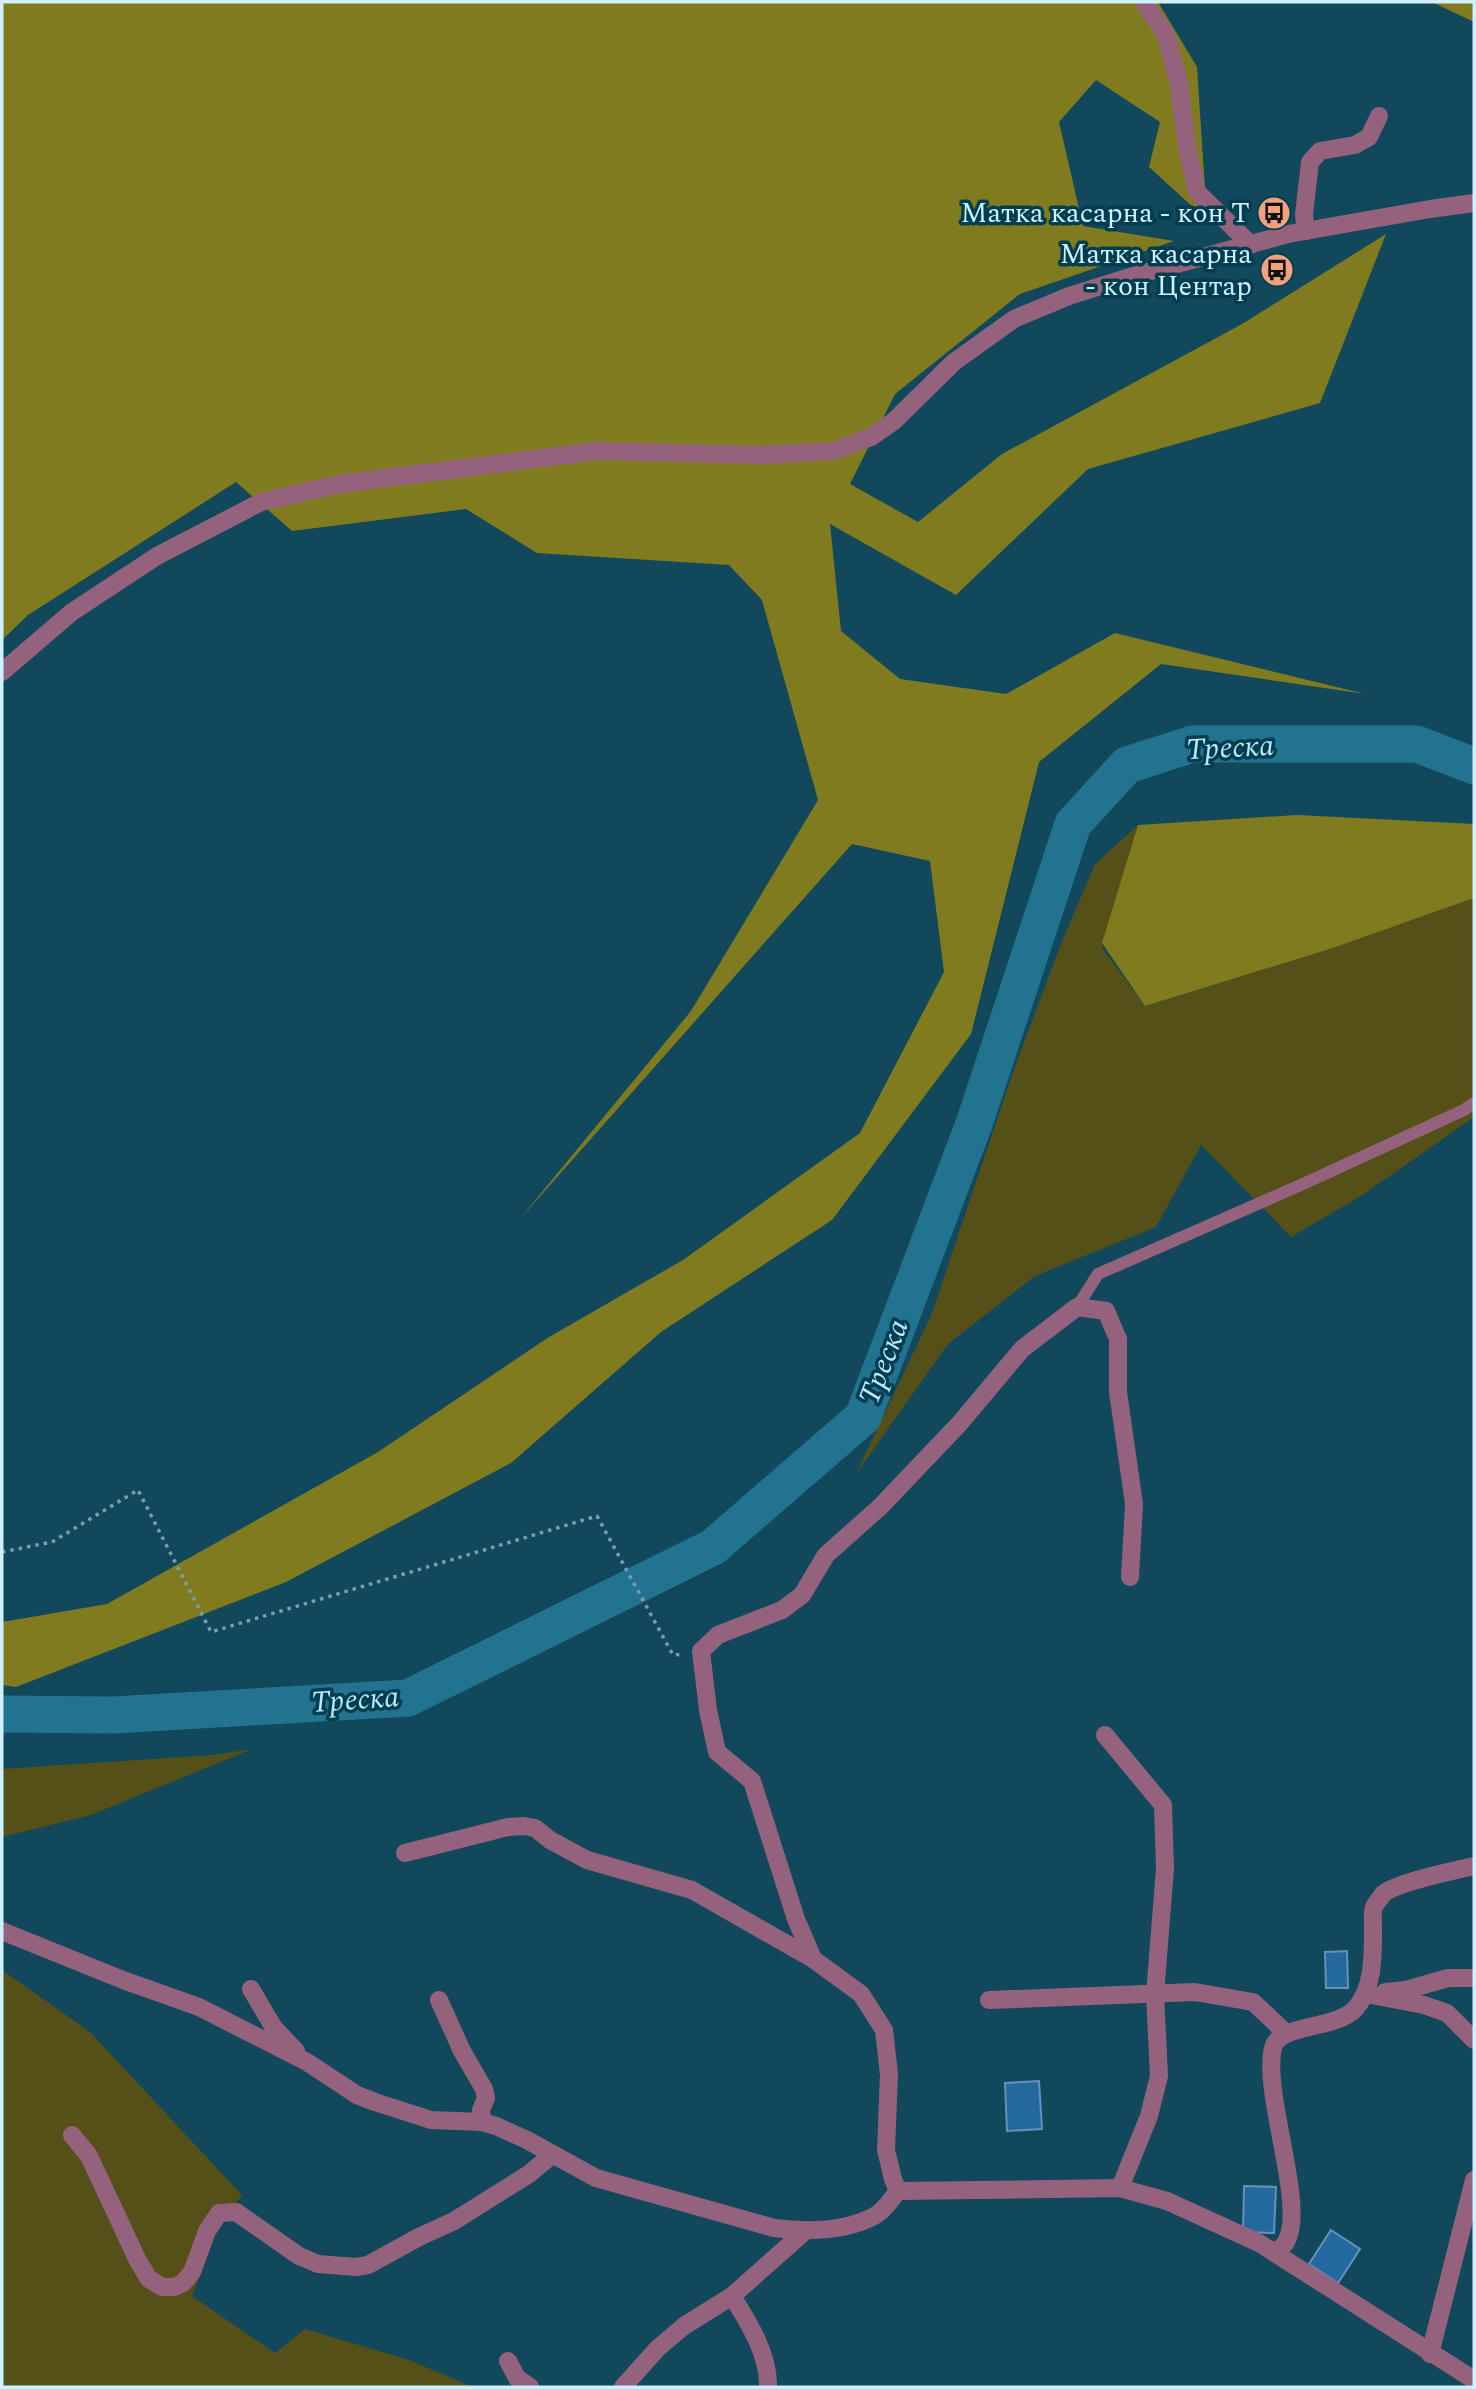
<svg xmlns="http://www.w3.org/2000/svg" width="1476" height="2389" viewBox="0 0 1476 2389" font-family="Spectral,serif">
<style>
.green{fill:#545018}
.forest{fill:#817b20}
.lines{fill:none;stroke-linecap:round;stroke-linejoin:round}
.river{stroke:#22738f;stroke-width:37}
.building{fill:#23699e;stroke:#6492bb;stroke-width:2}
.path{stroke:#74a0b0;stroke-width:3.5;stroke-dasharray:3.5 5;stroke-linecap:butt}
.service{stroke:#95627e;stroke-width:12}
.minor{stroke:#95627e;stroke-width:18}
.labels{text-anchor:middle;dominant-baseline:central;stroke-width:7;stroke-linejoin:round;paint-order:stroke}
.poi-label{font-size:28px;fill:#cff0fe;stroke:#023d50;text-anchor:end}
.water-label{font-size:30px;font-style:italic;fill:#bae9fd;stroke:#023d50}
</style>
<rect width="100%" height="100%" fill="#11485b"/>
<g class="green">
<path d="M 1138,825 L 1102,948 L 1145,1006 L 1330,949 L 1474,898 L 1474,1117 L 1361,1196 L 1291,1237 L 1201,1145 L 1156,1227 L 1035,1276 L 948,1344 L 856,1474 L 932,1313 L 1014,1069 L 1061,944 L 1095,864 Z"/>
<path d="M 252,1749 L 91,1815 L 2,1837 L 2,1769 L 213,1755 Z"/>
<path d="M 2,1970 L 90,2032 L 242,2195 L 219,2225 L 192,2296 L 275,2353 L 305,2329 L 409,2360 L 473,2387 L 2,2387 Z"/>
</g>
<g class="forest">
<path d="M 2,2 L 1158,2 L 1197,67 L 1207,220 L 1149,167 L 1160,122 L 1096,80 L 1059,122 L 1083,226 L 1174,241 L 1020,294 L 895,394 L 850,484 L 918,522 L 1002,454 L 1242,324 L 1386,234 L 1320,403 L 1088,469 L 956,595 L 830,524 L 841,631 L 900,679 L 1006,694 L 1115,633 L 1365,694 L 1161,664 L 1039,762 L 971,1034 L 832,1220 L 661,1332 L 511,1463 L 286,1582 L 16,1687 L 2,1685 L 2,1622 L 107,1604 L 378,1452 L 549,1337 L 683,1260 L 860,1133 L 944,972 L 930,861 L 852,844 L 519,1220 L 691,1011 L 818,800 L 762,600 L 729,565 L 537,553 L 466,509 L 292,531 L 236,482 L 28,615 L 2,640 Z"/>
<path d="M 1432,2 L 1474,2 L 1474,22 Z"/>
<path d="M 1297,815 L 1474,824 L 1474,898 L 1330,949 L 1145,1006 L 1102,943 L 1138,825 Z"/>
</g>
<g class="lines">
<path class="river" d="M 2,1714 L 113,1715 L 408,1698 L 713,1547 L 863,1417 L 974,1124 L 1073,824 L 1127,765 L 1193,744 L 1417,744 L 1474,766"/>
</g>
<g class="building">
<path d="M 1347,1951 L 1348,1988 L 1326,1988 L 1325,1952 Z"/>
<path d="M 1039,2081 L 1042,2129 L 1007,2131 L 1005,2083 Z"/>
<path d="M 1244,2186 L 1276,2187 L 1274,2233 L 1243,2232 Z"/>
<path d="M 1331,2230 L 1360,2249 L 1338,2283 L 1309,2264 Z"/>
</g>
<g class="lines">
<path class="path" d="M 2,1552 L 52,1542 L 138,1490 L 211,1632 L 597,1516 L 673,1655 L 684,1654"/>
<path class="service" d="M 1077,1307 L 1098,1274 L 1303,1184 L 1464,1110 L 1474,1103"/>
<g class="minor">
<path d="M 1144,2 L 1166,35 L 1179,84 L 1187,147 L 1197,192 L 1251,245"/>
<path d="M 1306,231 L 1304,215 L 1310,162 L 1320,151 L 1355,145 L 1369,137 L 1379,116"/>
<path d="M 2,672 L 72,612 L 157,556 L 261,502 L 339,484 L 597,451 L 763,455 L 833,451 L 871,437 L 894,421 L 954,362 L 1014,319 L 1069,296 L 1136,275 L 1288,234 L 1430,209 L 1474,203"/>
<path d="M 1105,1735 L 1163,1805 L 1165,1869 L 1155,1994 L 1159,2076 L 1149,2116 L 1120,2188"/>
<path d="M 405,1853 L 508,1827 L 524,1826 L 535,1828 L 550,1840 L 587,1860 L 692,1890 L 813,1959"/>
<path d="M 2,1931 L 123,1980 L 199,2007 L 307,2062 L 357,2095 L 375,2102 L 431,2120 L 482,2122 L 496,2126 L 527,2140 L 596,2178 L 774,2228 C 807,2232 846,2232 876,2215 C 885,2210 892,2198 898,2191 L 1120,2188 L 1167,2201 L 1259,2243 L 1474,2380"/>
<path d="M 251,1989 L 274,2028 L 296,2051"/>
<path d="M 1385,1992 L 1406,1990 L 1448,1978 L 1474,1978"/>
<path d="M 1366,1994 L 1424,2005 L 1447,2013 L 1474,2040"/>
<path d="M 439,2000 L 462,2051 L 484,2089 L 486,2098 L 481,2110 L 482,2122"/>
<path d="M 989,2000 L 1195,1992 L 1253,2002 L 1286,2033"/>
<path d="M 72,2135 L 89,2156 L 138,2261 L 149,2279 L 162,2287 L 174,2287 L 183,2283 L 192,2272 L 207,2231 L 219,2213 L 236,2212 L 299,2256 L 318,2264 L 356,2267 L 368,2265 L 419,2237 L 454,2221 L 529,2174 L 553,2154"/>
<path d="M 898,2191 L 893,2179 L 886,2150 L 889,2074 L 884,2030 L 861,1994 L 813,1959 L 796,1919 L 752,1781 L 717,1752 L 708,1710 L 701,1651 L 718,1635 L 782,1610 L 802,1595 L 826,1555 L 880,1507 L 960,1423 L 1022,1349 L 1077,1307 L 1106,1311 L 1118,1339 L 1118,1392 L 1134,1504 L 1130,1577"/>
<path d="M 1275,2253 C 1278,2250 1284,2246 1286,2242 C 1307,2207 1262,2094 1273,2048 C 1279,2023 1335,2030 1355,2009 C 1374,1988 1373,1955 1373,1928 C 1373,1922 1372,1912 1374,1907 C 1375,1904 1381,1897 1383,1894 C 1397,1882 1454,1871 1474,1866"/>
<path d="M 732,2296 C 749,2323 769,2355 768,2387"/>
<path d="M 1430,2354 L 1474,2180"/>
<path d="M 508,2361 L 517,2378 L 530,2387"/>
<path d="M 623,2387 L 658,2348 L 684,2326 L 732,2296 L 804,2232"/>
</g>
</g>
<defs>
<symbol id="bus-disc" viewBox="-11 -11 22 22"><circle r="9.5" fill="#f1a17c" stroke="#023d50"/><path d="M-5-6H5V4H4V6H2V4H-2V6H-4V4H-5ZM-3.5-4V0h7V-4ZM-3.5 1.2v1.5H-2V1.2ZM2 1.2v1.5H3.5V1.2Z" fill="#111"/></symbol>
</defs>
<g fill-rule="evenodd">
<use href="#bus-disc" x="1255" y="194" width="38" height="38"/>
<use href="#bus-disc" x="1258" y="251" width="38" height="38"/>
</g>
<g class="labels">
<g class="poi-label">
<text x="1250" y="213">Матка касарна - кон Т</text>
<text x="1252" y="254">Матка касарна<tspan x="1252" dy="32">- кон Центар</tspan></text>
</g>
<g class="water-label">
<text transform="translate(1230 748) rotate(-3)">Треска</text>
<text transform="translate(884 1362) rotate(-69)">Треска</text>
<text transform="translate(355 1700) rotate(-4)">Треска</text>
</g>
</g>
<rect width="1476" height="2389" fill="none" stroke="#cff0fe" stroke-width="7"/>
</svg>
